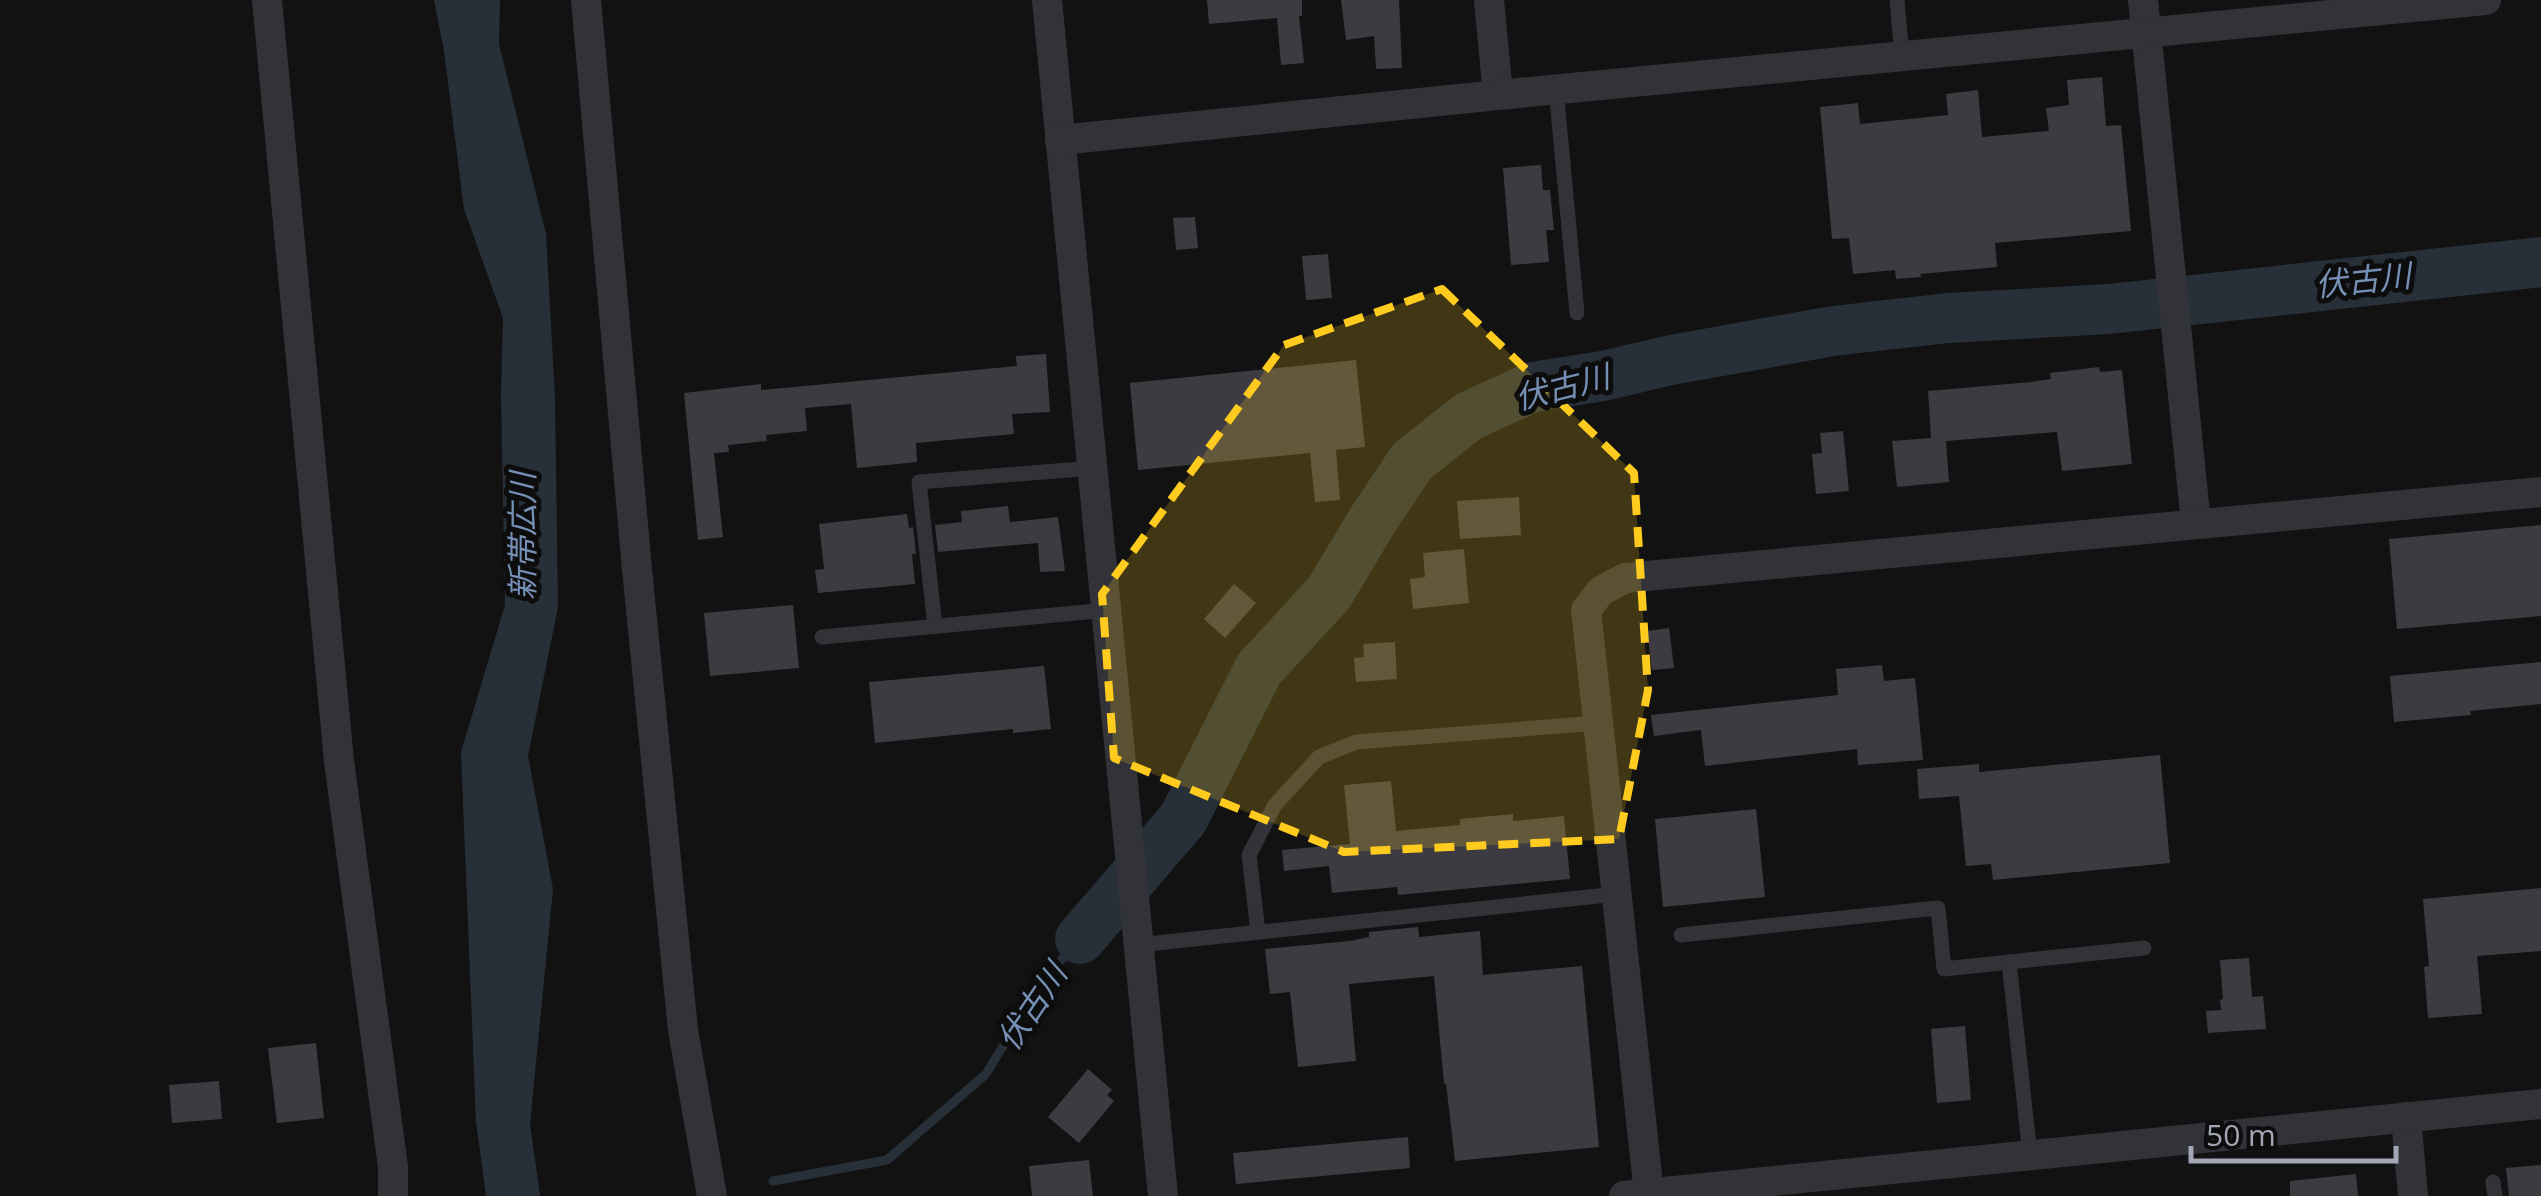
<svg xmlns="http://www.w3.org/2000/svg" width="2541" height="1196" viewBox="0 0 2541 1196" font-family="'Open Sans','Noto Sans JP',sans-serif">
<style>
.water{fill:#272f38}
.lines{fill:none;stroke-linecap:round;stroke-linejoin:round}
.stream{stroke:#272f38;stroke-width:9}
.river{stroke:#272f38;stroke-width:50}
.building{fill:#3c3b41}
.service{stroke:#323339;stroke-width:15}
.minor{stroke:#323339;stroke-width:30}
.marked{fill:#ffcb1e;fill-opacity:0.2;stroke:#ffcb1e;stroke-width:8;stroke-dasharray:20 12;stroke-linejoin:round}
.labels{text-anchor:middle;dominant-baseline:central;stroke-width:10;stroke-linejoin:round;paint-order:stroke}
.water-label{font-size:32px;font-style:italic;fill:#7590b4;stroke:#0d0d0e}
</style>
<rect width="100%" height="100%" fill="#121213"/>
<path class="water" d="M 434,0 L 500,0 L 499,44 L 546,234 L 555,398 L 558,607 L 528,756 L 553,889 L 530,1124 L 540,1196 L 486,1196 L 476,1122 L 461,752 L 505,605 L 501,394 L 503,318 L 464,209 L 444,51 Z"/>
<g class="lines">
<path class="stream" d="M 773,1181 L 887,1160 L 986,1074 L 1043,980 L 1080,939"/>
<path class="river" d="M 1080,939 L 1183,819 L 1259,669 L 1329,593 L 1372,521 L 1412,461 L 1469,416 L 1533,387 L 1603,376 L 1671,360 L 1833,331 L 1948,318 L 2109,309 L 2541,262"/>
</g>
<g class="building">
<path d="M 1207,0 L 1302,0 L 1302,16 L 1299,16 L 1304,63 L 1281,65 L 1277,18 L 1209,24 Z"/>
<path d="M 1341,0 L 1399,0 L 1402,68 L 1376,69 L 1374,36 L 1346,40 Z"/>
<path d="M 2102,77 L 2106,126 L 2121,125 L 2131,231 L 1995,243 L 1997,267 L 1920,274 L 1921,277 L 1896,279 L 1895,270 L 1853,274 L 1849,238 L 1832,239 L 1820,107 L 1858,103 L 1860,124 L 1948,115 L 1946,94 L 1978,90 L 1982,137 L 2049,131 L 2046,108 L 2069,105 L 2067,80 Z"/>
<path d="M 1541,165 L 1543,190 L 1550,190 L 1554,230 L 1546,230 L 1549,262 L 1511,265 L 1503,168 Z"/>
<path d="M 1195,217 L 1198,248 L 1176,250 L 1173,218 Z"/>
<path d="M 1328,254 L 1332,298 L 1306,300 L 1302,256 Z"/>
<path d="M 1046,354 L 1050,412 L 1012,414 L 1014,434 L 916,443 L 917,462 L 857,468 L 851,404 L 805,408 L 807,431 L 766,435 L 767,441 L 728,445 L 729,452 L 714,453 L 723,537 L 698,540 L 684,393 L 761,384 L 761,390 L 1017,366 L 1016,356 Z"/>
<path d="M 1356,360 L 1365,447 L 1336,450 L 1340,500 L 1315,502 L 1310,453 L 1138,470 L 1130,383 Z"/>
<path d="M 2099,367 L 2100,372 L 2122,370 L 2132,464 L 2062,471 L 2057,432 L 1946,441 L 1949,482 L 1897,487 L 1892,441 L 1931,438 L 1928,391 L 2031,382 L 2051,379 L 2050,373 Z"/>
<path d="M 1843,431 L 1849,491 L 1816,494 L 1812,454 L 1822,453 L 1820,433 Z"/>
<path d="M 1519,497 L 1521,535 L 1460,539 L 1457,501 Z"/>
<path d="M 1008,506 L 1010,522 L 1058,517 L 1065,571 L 1040,572 L 1038,543 L 938,552 L 935,525 L 962,522 L 961,511 Z"/>
<path d="M 907,514 L 909,528 L 913,527 L 916,554 L 912,554 L 915,584 L 818,593 L 815,570 L 824,569 L 819,524 Z"/>
<path d="M 2541,525 L 2541,616 L 2397,629 L 2389,539 Z"/>
<path d="M 1464,549 L 1469,603 L 1413,609 L 1410,579 L 1425,577 L 1423,553 Z"/>
<path d="M 1234,584 L 1256,603 L 1225,638 L 1204,619 Z"/>
<path d="M 793,605 L 799,668 L 710,676 L 704,613 Z"/>
<path d="M 1669,628 L 1674,668 L 1652,670 L 1647,631 Z"/>
<path d="M 1395,642 L 1397,679 L 1356,682 L 1354,658 L 1364,657 L 1363,644 Z"/>
<path d="M 2541,662 L 2541,704 L 2470,711 L 2471,715 L 2394,722 L 2390,676 Z"/>
<path d="M 1882,665 L 1884,681 L 1915,678 L 1923,760 L 1858,765 L 1857,749 L 1705,766 L 1701,730 L 1654,736 L 1651,715 L 1838,695 L 1836,669 Z"/>
<path d="M 1044,666 L 1051,729 L 1013,733 L 1013,729 L 875,743 L 869,682 Z"/>
<path d="M 2160,755 L 2170,863 L 1993,880 L 1991,864 L 1966,866 L 1959,796 L 1919,799 L 1917,769 L 1979,764 L 1979,772 Z"/>
<path d="M 1391,781 L 1396,831 L 1460,825 L 1460,819 L 1513,814 L 1513,821 L 1564,816 L 1570,879 L 1398,895 L 1397,887 L 1332,893 L 1329,866 L 1284,871 L 1282,850 L 1350,844 L 1344,785 Z"/>
<path d="M 1756,809 L 1765,897 L 1663,907 L 1655,819 Z"/>
<path d="M 2541,888 L 2541,951 L 2477,956 L 2482,1014 L 2428,1018 L 2424,967 L 2429,966 L 2423,899 Z"/>
<path d="M 1418,927 L 1419,937 L 1480,931 L 1483,975 L 1582,966 L 1599,1147 L 1455,1161 L 1446,1083 L 1444,1084 L 1434,976 L 1349,984 L 1356,1061 L 1298,1067 L 1290,992 L 1270,994 L 1265,949 L 1350,941 L 1369,937 L 1369,932 Z"/>
<path d="M 2249,958 L 2252,997 L 2263,996 L 2266,1029 L 2208,1033 L 2206,1011 L 2221,1010 L 2220,1000 L 2223,999 L 2220,960 Z"/>
<path d="M 1965,1026 L 1971,1100 L 1937,1103 L 1931,1029 Z"/>
<path d="M 316,1043 L 324,1118 L 277,1123 L 268,1048 Z"/>
<path d="M 1088,1069 L 1112,1090 L 1107,1095 L 1114,1101 L 1079,1143 L 1048,1117 Z"/>
<path d="M 219,1081 L 222,1119 L 172,1123 L 169,1085 Z"/>
<path d="M 1408,1137 L 1410,1168 L 1236,1184 L 1233,1153 Z"/>
<path d="M 1089,1160 L 1093,1196 L 1032,1196 L 1029,1166 Z"/>
<path d="M 2541,1165 L 2541,1196 L 2509,1196 L 2506,1168 Z"/>
<path d="M 2356,1174 L 2358,1196 L 2290,1196 L 2290,1181 Z"/>
</g>
<g class="lines">
<g class="service">
<path d="M 1897,0 L 1902,57"/>
<path d="M 1556,89 L 1577,313"/>
<path d="M 935,626 L 919,482 L 1093,468"/>
<path d="M 822,637 L 1107,610"/>
<path d="M 1258,932 L 1249,855 L 1275,805 L 1319,757 L 1356,742 L 1598,723"/>
<path d="M 1681,935 L 1938,908 L 1944,969 L 2009,962"/>
<path d="M 1138,945 L 1617,894"/>
<path d="M 2030,1155 L 2009,962 L 2144,948"/>
<path d="M 2493,1182 L 2495,1196"/>
</g>
<g class="minor">
<path d="M 267,0 L 339,761 L 393,1167 L 393,1196"/>
<path d="M 586,0 L 637,569 L 683,1030 L 712,1196"/>
<path d="M 1047,0 L 1163,1196"/>
<path d="M 1489,0 L 1498,95"/>
<path d="M 2143,0 L 2196,524"/>
<path d="M 1060,140 L 1498,95 L 2486,0"/>
<path d="M 2406,1117 L 2413,1196"/>
<path d="M 1649,1194 L 1586,610 L 1601,591 L 1625,578 L 2541,492"/>
<path d="M 1624,1196 L 2541,1104"/>
</g>
</g>
<path class="marked" d="M 1442,289 L 1634,473 L 1648,690 L 1619,839 L 1344,852 L 1114,758 L 1102,594 L 1284,345 Z"/>
<g class="labels">
<g class="water-label">
<text transform="translate(2363 279) rotate(-6)">伏古川</text>
<text transform="translate(1562 386) rotate(-14)">伏古川</text>
<text transform="translate(521 536) rotate(-90)">新帯広川</text>
<text transform="translate(1031 1006) rotate(-56)">伏古川</text>
</g>
</g>
<path d="M2191 1146v15h205v-15" fill="none" stroke="#a2a6b5" stroke-width="5"/>
<text x="2206" y="1146" font-size="30" fill="#a2a6b5" stroke="#0d0d0e" stroke-width="8" paint-order="stroke">50 m</text>
</svg>
